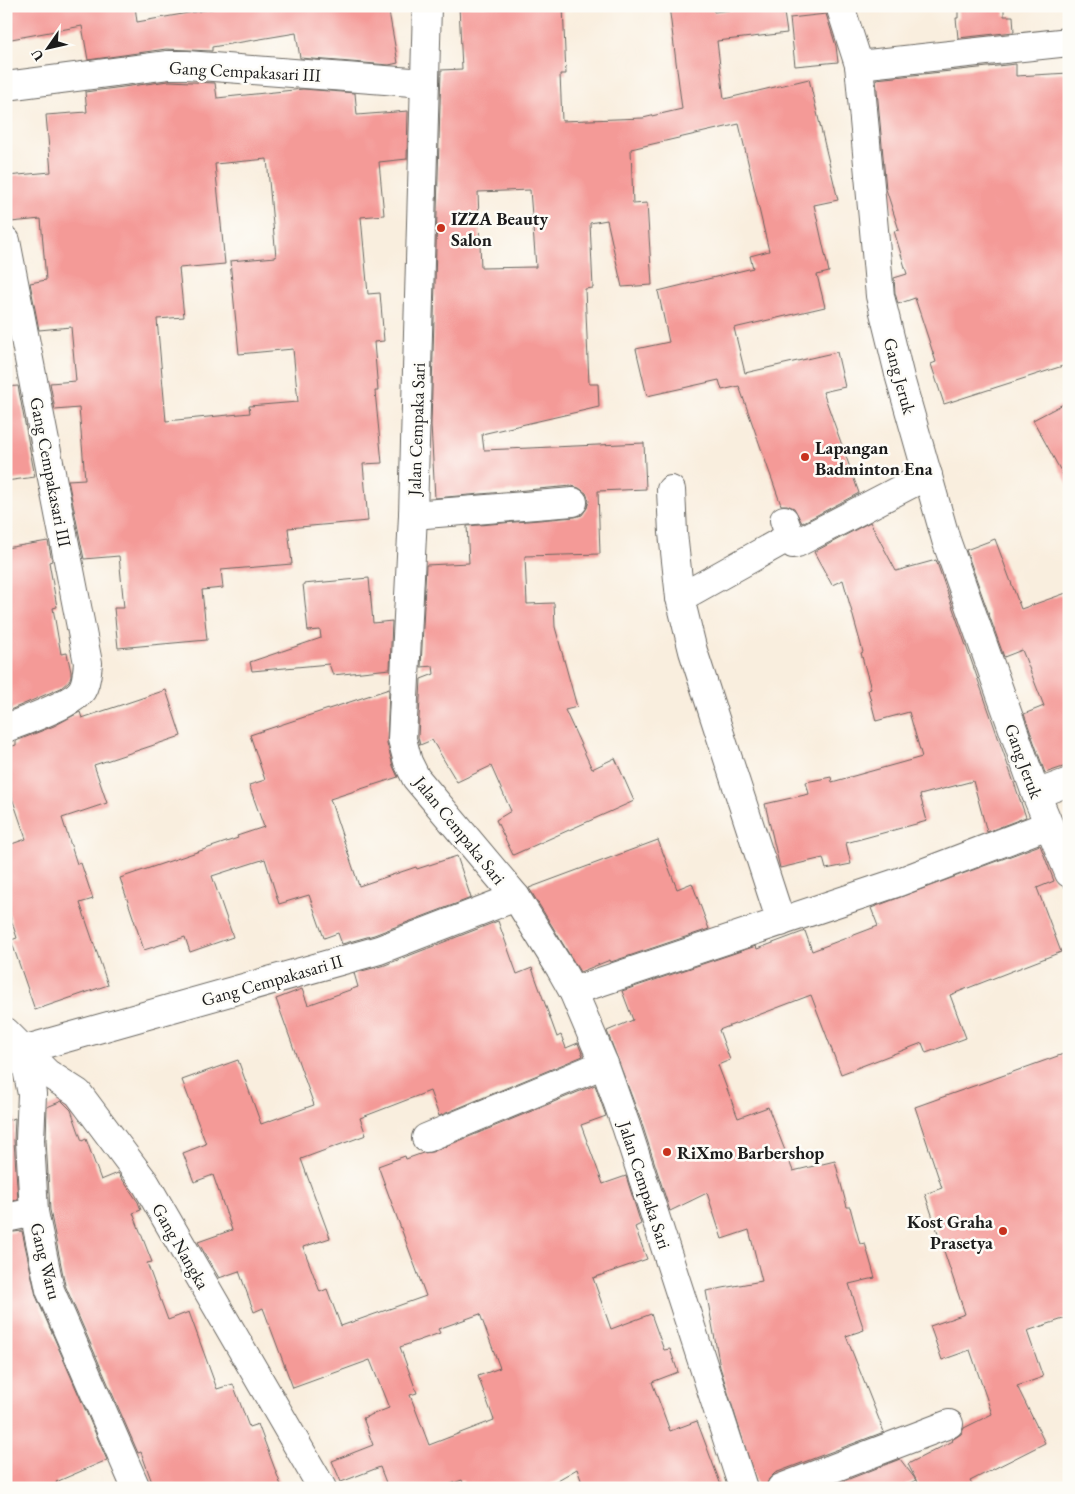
<svg xmlns="http://www.w3.org/2000/svg" width="1075" height="1494" viewBox="0 0 1075 1494" font-family="'EB Garamond',serif">
<style>
.building{fill:#f49a97;fill-rule:evenodd}
.lines{fill:none;stroke-linecap:round;stroke-linejoin:round}
.minor-casing{stroke:#696660;stroke-width:30}
.minor{stroke:#fff;stroke-width:28}
.poi-dot{fill:#c8321e;stroke:#fdfcf7;stroke-width:2}
.labels{text-anchor:middle;dominant-baseline:central;stroke-width:5;stroke-linejoin:round;paint-order:stroke}
.street-label{font-size:18px;fill:#1c1c1c;stroke:#fdfcf7}
.poi-label{font-size:18px;font-weight:bold;fill:#1c1c1c;stroke:#fdfcf7;text-anchor:start}
</style>
<rect width="100%" height="100%" fill="#fdfcf7"/>
<filter id="ink" filterUnits="userSpaceOnUse"><feTurbulence type="fractalNoise" baseFrequency=".02" numOctaves="2"/><feDisplacementMap in="SourceGraphic" scale="10" xChannelSelector="R" yChannelSelector="G"/><feConvolveMatrix kernelMatrix="1 2 1 2 8 2 1 2 1" color-interpolation-filters="sRGB"/></filter>
<filter id="wash" filterUnits="userSpaceOnUse"><feTurbulence type="fractalNoise" baseFrequency=".0096" numOctaves="4" result="noise"/><feDisplacementMap in="SourceGraphic" scale="20" xChannelSelector="R" yChannelSelector="G"/><feGaussianBlur stdDeviation="1.12" result="paint"/><feColorMatrix in="noise" values="0 0 0 0 0 0 0 0 0 0 0 0 0 0 0 0 0 1.4 0 .05"/><feComposite in="paint" operator="in"/></filter>
<g filter="url(#wash)">
<rect width="100%" height="100%" fill="#f9eede"/>
<g id="blocks">
<g class="building">
<path d="M 6,6 L 135,6 L 137,22 L 228,6 L 388,6 L 398,63 L 389,65 L 300,58 L 296,33 L 212,47 L 212,51 L 166,49 L 88,60 L 82,26 L 6,40 Z"/>
<path d="M 459,6 L 563,6 L 566,74 L 560,74 L 562,121 L 643,118 L 682,109 L 669,6 L 713,6 L 714,12 L 766,6 L 783,6 L 787,33 L 717,41 L 724,99 L 809,79 L 838,200 L 814,205 L 829,272 L 817,275 L 825,307 L 734,328 L 745,373 L 837,352 L 845,387 L 823,392 L 859,493 L 802,523 L 794,508 L 787,505 L 781,505 L 739,386 L 722,390 L 719,380 L 647,396 L 636,349 L 669,342 L 658,291 L 753,268 L 750,256 L 769,251 L 739,124 L 631,149 L 633,204 L 647,203 L 652,285 L 622,287 L 607,220 L 590,223 L 593,288 L 585,289 L 589,384 L 598,384 L 599,407 L 482,434 L 484,450 L 644,443 L 646,489 L 598,491 L 600,554 L 525,556 L 527,604 L 554,603 L 555,627 L 577,707 L 565,710 L 592,769 L 615,758 L 634,801 L 513,855 L 496,820 L 511,811 L 491,766 L 457,782 L 432,740 L 420,745 L 418,737 L 421,679 L 434,674 L 433,666 L 421,667 L 426,565 L 469,563 L 467,526 L 575,517 L 582,515 L 587,508 L 589,501 L 586,493 L 579,488 L 572,486 L 435,498 L 431,425 L 441,70 L 462,69 ZM 530,190 L 536,267 L 481,268 L 478,192 Z"/>
<path d="M 958,6 L 1004,6 L 1004,16 L 1013,16 L 1014,32 L 958,38 L 956,18 L 958,18 Z"/>
<path d="M 826,14 L 836,46 L 838,62 L 795,66 L 790,18 Z"/>
<path d="M 1016,64 L 1016,76 L 1069,73 L 1069,364 L 944,404 L 931,364 L 936,362 L 915,298 L 898,304 L 895,293 L 894,278 L 907,274 L 894,231 L 899,230 L 886,189 L 876,79 Z"/>
<path d="M 169,81 L 215,83 L 217,98 L 303,89 L 355,93 L 357,115 L 408,111 L 407,159 L 379,162 L 384,215 L 361,217 L 368,294 L 380,293 L 384,341 L 374,342 L 378,391 L 375,391 L 382,463 L 363,464 L 368,521 L 288,528 L 292,564 L 221,570 L 223,588 L 202,590 L 207,640 L 118,648 L 114,608 L 124,608 L 119,556 L 84,559 L 68,480 L 85,479 L 79,408 L 55,410 L 50,383 L 76,381 L 71,327 L 39,330 L 30,283 L 46,280 L 41,219 L 11,222 L 7,176 L 51,172 L 46,115 L 87,112 L 85,92 ZM 267,159 L 276,257 L 230,261 L 239,354 L 293,349 L 298,402 L 249,406 L 250,413 L 166,421 L 157,319 L 184,317 L 179,268 L 225,264 L 215,164 Z"/>
<path d="M 18,386 L 35,477 L 6,481 L 6,387 Z"/>
<path d="M 1069,401 L 1069,486 L 1033,420 Z"/>
<path d="M 870,522 L 896,571 L 936,560 L 1026,817 L 987,832 L 973,781 L 920,795 L 927,821 L 846,843 L 851,864 L 826,869 L 823,858 L 780,868 L 765,804 L 809,794 L 806,782 L 831,777 L 832,782 L 922,757 L 909,712 L 876,721 L 868,690 L 871,689 L 861,653 L 863,652 L 843,580 L 832,585 L 814,552 Z"/>
<path d="M 995,539 L 1021,609 L 1069,592 L 1069,765 L 1045,773 L 1024,714 L 1044,706 L 1022,650 L 1004,657 L 966,550 Z"/>
<path d="M 48,541 L 52,561 L 49,562 L 57,607 L 53,608 L 61,654 L 67,653 L 71,672 L 71,677 L 69,681 L 61,688 L 10,710 L 6,686 L 6,548 Z"/>
<path d="M 369,578 L 373,623 L 392,621 L 390,669 L 333,675 L 329,664 L 252,671 L 250,662 L 321,638 L 320,630 L 308,631 L 303,584 Z"/>
<path d="M 389,689 L 387,743 L 393,766 L 398,777 L 330,799 L 359,886 L 416,867 L 417,869 L 457,856 L 471,898 L 374,935 L 342,944 L 338,933 L 324,938 L 309,895 L 279,904 L 265,859 L 212,876 L 233,937 L 190,952 L 185,937 L 144,950 L 120,878 L 238,838 L 237,836 L 264,827 L 249,785 L 265,780 L 250,735 Z"/>
<path d="M 166,690 L 181,736 L 94,765 L 107,803 L 62,818 L 77,864 L 81,863 L 93,899 L 80,903 L 108,985 L 35,1010 L 11,940 L 17,938 L 6,904 L 6,846 L 26,839 L 6,780 L 6,748 L 16,745 L 16,741 L 54,726 L 80,712 L 82,718 Z"/>
<path d="M 658,840 L 677,889 L 692,883 L 709,929 L 611,962 L 610,960 L 580,972 L 529,888 Z"/>
<path d="M 1040,845 L 1054,881 L 1037,888 L 1061,952 L 950,995 L 966,1038 L 926,1053 L 922,1043 L 841,1074 L 811,995 L 719,1030 L 730,1060 L 718,1065 L 738,1118 L 768,1107 L 793,1171 L 835,1161 L 847,1207 L 850,1207 L 860,1244 L 865,1243 L 875,1278 L 849,1284 L 864,1330 L 846,1336 L 884,1432 L 775,1473 L 769,1479 L 766,1488 L 758,1488 L 720,1367 L 706,1291 L 762,1281 L 749,1230 L 722,1239 L 707,1193 L 670,1211 L 641,1121 L 607,1031 L 633,1020 L 622,991 L 756,946 L 757,949 L 805,931 L 812,951 L 878,926 L 871,908 Z"/>
<path d="M 498,921 L 517,974 L 532,968 L 557,1037 L 561,1035 L 566,1048 L 578,1043 L 583,1056 L 439,1116 L 430,1091 L 360,1118 L 366,1135 L 301,1159 L 330,1238 L 303,1247 L 320,1292 L 327,1289 L 341,1326 L 426,1296 L 378,1166 L 405,1156 L 406,1159 L 423,1153 L 432,1152 L 595,1085 L 606,1116 L 581,1125 L 603,1184 L 626,1176 L 641,1224 L 635,1227 L 647,1259 L 593,1278 L 611,1329 L 651,1314 L 664,1350 L 670,1349 L 678,1372 L 652,1382 L 670,1431 L 697,1421 L 722,1488 L 584,1488 L 577,1469 L 544,1488 L 465,1488 L 462,1480 L 440,1488 L 388,1488 L 380,1467 L 341,1482 L 332,1461 L 373,1445 L 363,1418 L 389,1408 L 370,1360 L 293,1388 L 263,1308 L 254,1312 L 239,1271 L 219,1278 L 198,1242 L 232,1230 L 213,1175 L 194,1182 L 183,1153 L 206,1144 L 182,1080 L 238,1060 L 261,1124 L 314,1105 L 276,999 L 302,989 L 308,1005 L 358,987 L 354,973 L 385,965 ZM 480,1314 L 500,1368 L 478,1376 L 494,1420 L 429,1445 L 410,1395 L 417,1393 L 400,1347 L 440,1333 L 438,1329 Z"/>
<path d="M 1069,1052 L 1069,1317 L 1027,1331 L 1043,1377 L 1017,1386 L 1045,1443 L 970,1481 L 974,1488 L 920,1488 L 908,1464 L 953,1441 L 952,1440 L 961,1434 L 964,1428 L 992,1414 L 970,1350 L 942,1360 L 930,1326 L 965,1314 L 925,1194 L 942,1188 L 915,1107 Z"/>
<path d="M 62,1101 L 71,1110 L 82,1141 L 86,1139 L 101,1180 L 118,1173 L 138,1202 L 141,1210 L 133,1213 L 152,1262 L 147,1263 L 168,1320 L 189,1312 L 217,1389 L 233,1384 L 249,1427 L 258,1424 L 282,1488 L 154,1488 L 141,1452 L 138,1453 L 65,1285 L 50,1210 L 46,1140 L 47,1107 Z"/>
<path d="M 15,1118 L 14,1141 L 18,1200 L 6,1202 L 6,1121 Z"/>
<path d="M 22,1231 L 36,1296 L 107,1460 L 56,1482 L 59,1488 L 6,1488 L 6,1233 Z"/>
<path d="M 900,1459 L 916,1480 L 900,1488 L 826,1488 Z"/>
</g>
</g>
</g>
<g filter="url(#ink)">
<use href="#blocks" fill-opacity="0" stroke="#696660" stroke-width="1"/>
<g class="lines">
<defs>
<g id="minor">
<path d="M 427,6 L 413,515 L 402,739 L 408,762 L 416,778 L 516,897 L 560,968 L 573,991 L 604,1064 L 626,1126 L 743,1488"/>
<path d="M 840,6 L 859,65 L 880,296 L 900,378 L 946,540 L 1036,794 L 1069,873"/>
<path d="M 859,65 L 1069,42"/>
<path d="M 6,86 L 168,65 L 187,65 L 425,83"/>
<path d="M 6,241 L 88,663 C 87,671 87,682 82,690 C 73,704 24,721 6,728"/>
<path d="M 671,490 L 673,533 L 680,598 L 693,651 L 781,922"/>
<path d="M 413,515 L 573,502"/>
<path d="M 784,520 L 792,542 L 793,544 L 797,543 L 928,475"/>
<path d="M 680,598 L 789,537"/>
<path d="M 1036,794 L 1069,782"/>
<path d="M 573,991 L 899,882 L 1048,825"/>
<path d="M 6,1032 L 47,1073 L 78,1093 L 146,1184 L 322,1488"/>
<path d="M 426,1138 L 604,1064"/>
<path d="M 6,1218 L 34,1212"/>
<path d="M 136,1488 L 50,1290 L 34,1212 L 30,1140 L 32,1094 L 23,1050 L 379,950 L 516,897"/>
<path d="M 781,1488 L 949,1424"/>
</g>
</defs>
<use href="#minor" class="minor-casing"/>
<use href="#minor" class="minor"/>
</g>
</g>
<g class="poi-dot">
<circle cx="441" cy="228" r="5"/>
<circle cx="805" cy="457" r="5"/>
<circle cx="667" cy="1152" r="5"/>
<circle cx="1003" cy="1231" r="5"/>
</g>
<g class="labels">
<g class="street-label">
<text transform="translate(245 71) rotate(3)">Gang Cempakasari III</text>
<text transform="translate(900 376) rotate(75)">Gang Jeruk</text>
<text transform="translate(416 429) rotate(-88)">Jalan Cempaka Sari</text>
<text transform="translate(51 472) rotate(79)">Gang Cempakasari III</text>
<text transform="translate(1024 761) rotate(70)">Gang Jeruk</text>
<text transform="translate(460 830) rotate(51)">Jalan Cempaka Sari</text>
<text transform="translate(272 980) rotate(-16)">Gang Cempakasari II</text>
<text transform="translate(645 1185) rotate(72)">Jalan Cempaka Sari</text>
<text transform="translate(181 1246) rotate(60)">Gang Nangka</text>
<text transform="translate(46 1261) rotate(76)">Gang Waru</text>
</g>
<g class="poi-label">
<text x="451" y="218">IZZA Beauty<tspan x="451" dy="21">Salon</tspan></text>
<text x="815" y="447">Lapangan<tspan x="815" dy="21">Badminton Ena</tspan></text>
<text x="677" y="1152">RiXmo Barbershop</text>
<text x="993" y="1221" text-anchor="end">Kost Graha<tspan x="993" dy="21">Prasetya</tspan></text>
</g>
</g>
<rect width="1075" height="1494" fill="none" stroke="#fdfcf7" stroke-width="25"/>
<g transform="translate(48 48) rotate(236)" stroke="#fdfcf7" stroke-width="4" paint-order="stroke">
<path d="M0-4L9 19L0 12L-9 19Z" fill="#1c1c1c"/>
<text y="-8" font-size="14" font-weight="bold" text-anchor="middle" fill="#1c1c1c">U</text>
</g>
</svg>
